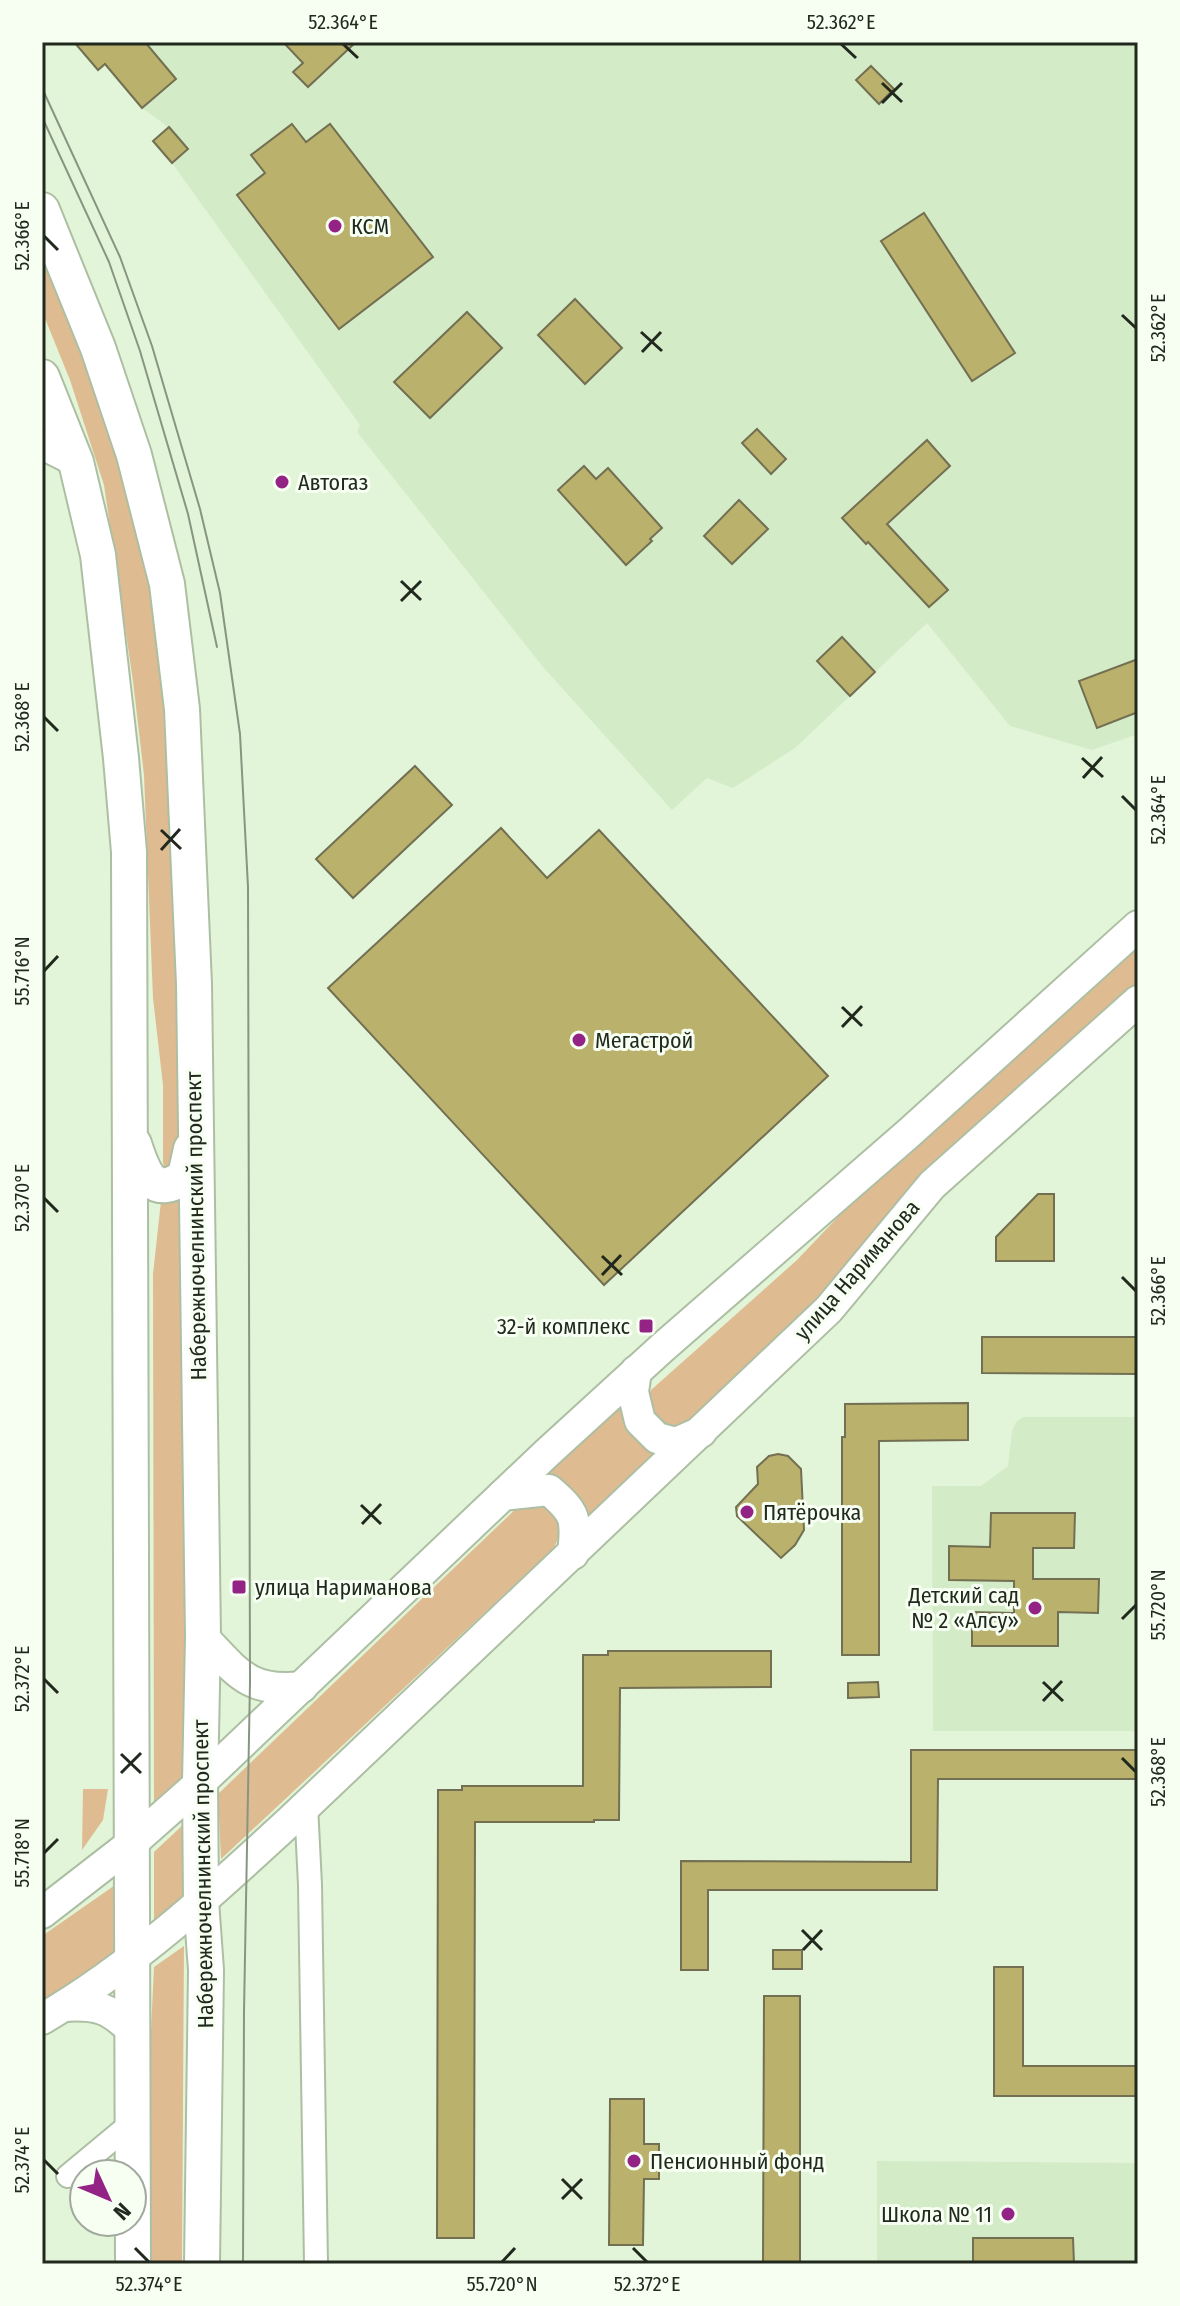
<svg xmlns="http://www.w3.org/2000/svg" width="1180" height="2306" viewBox="0 0 1180 2306" font-family="'Fira Sans Condensed',sans-serif">
<style>
.built{fill:#d4ebc7}
.green{fill:#dfbb91}
.building{fill:#bab16c;stroke:#726f52;stroke-width:2}
.lines{fill:none;stroke-linecap:round;stroke-linejoin:round}
.minor-casing{stroke:#adbfa3;stroke-width:26}
.tertiary-casing{stroke:#adbfa3;stroke-width:32}
.secondary-casing{stroke:#adbfa3;stroke-width:34}
.primary-casing{stroke:#adbfa3;stroke-width:38}
.minor{stroke:#fff;stroke-width:22}
.tertiary{stroke:#fff;stroke-width:28}
.secondary{stroke:#fff;stroke-width:30}
.primary{stroke:#fff;stroke-width:34}
.tram{stroke:#889581;stroke-width:2}
.ticks{fill:none;stroke:#21281d;stroke-width:3}
.poi-dot{fill:#932485;stroke:#f7fef2;stroke-width:3}
.labels{text-anchor:middle;dominant-baseline:central;stroke-width:6;stroke-linejoin:round;paint-order:stroke}
.poi-label{font-size:22px;fill:#21281d;stroke:#f7fef2;text-anchor:start}
.street-label{font-size:22px;fill:#21281d;stroke:#f7fef2}
.neatline{fill:none;stroke:#21281d;stroke-width:3}
.ticks-label{font-size:20px;text-anchor:middle;fill:#21281d}
</style>
<rect width="100%" height="100%" fill="#e2f5d8"/>
<g class="built">
<path d="M 145,42 L 1138,42 L 1138,734 L 1092,750 L 1010,726 L 927,623 L 795,748 L 733,788 L 707,778 L 672,810 L 543,667 L 357,432 L 360,425 L 172,163 L 153,141 L 168,127 L 142,108 L 176,79 Z"/>
<path d="M 1023,1417 L 1138,1417 L 1138,1731 L 933,1731 L 932,1486 L 981,1486 L 1008,1466 L 1012,1431 L 1016,1422 Z"/>
<path d="M 877,2161 L 1138,2163 L 1138,2264 L 877,2264 Z"/>
</g>
<g class="green">
<path d="M 42,238 L 88,347 L 147,572 L 164,665 L 175,761 L 183,1160 L 169,1170 L 164,1167 L 163,1162 L 163,1085 L 153,998 L 144,775 L 133,681 L 104,485 L 70,380 L 42,311 Z"/>
<path d="M 1138,942 L 1138,985 L 952,1151 L 805,1311 L 679,1430 L 654,1422 L 648,1400 L 651,1390 L 797,1260 L 876,1177 Z"/>
<path d="M 162,1192 L 184,1192 L 184,1776 L 154,1804 L 153,1274 Z"/>
<path d="M 624,1401 L 664,1451 L 589,1528 C 575,1490 576,1487 536,1481 Z"/>
<path d="M 524,1501 C 556,1504 569,1517 554,1548 L 221,1859 L 218,1794 Z"/>
<path d="M 83,1789 L 108,1789 L 103,1820 L 82,1850 Z"/>
<path d="M 185,1823 L 184,1898 L 154,1925 L 154,1852 Z"/>
<path d="M 118,1883 L 119,1951 L 42,2001 L 42,1936 Z"/>
<path d="M 184,1946 L 182,2264 L 151,2264 L 151,2030 L 154,1967 Z"/>
</g>
<g class="building">
<path d="M 74,42 L 145,42 L 176,79 L 142,108 L 105,64 L 98,70 Z"/>
<path d="M 283,42 L 356,42 L 308,87 L 293,72 L 303,63 Z"/>
<path d="M 871,66 L 894,89 L 879,104 L 856,80 Z"/>
<path d="M 292,124 L 306,142 L 330,124 L 433,257 L 339,329 L 237,195 L 265,173 L 251,155 Z"/>
<path d="M 169,127 L 188,149 L 172,163 L 153,141 Z"/>
<path d="M 924,213 L 1015,353 L 972,381 L 881,241 Z"/>
<path d="M 575,299 L 622,348 L 585,384 L 538,335 Z"/>
<path d="M 467,312 L 502,348 L 430,418 L 394,382 Z"/>
<path d="M 757,429 L 786,459 L 771,474 L 742,443 Z"/>
<path d="M 927,440 L 950,466 L 887,524 L 948,590 L 929,607 L 868,542 L 866,544 L 842,518 Z"/>
<path d="M 584,466 L 596,479 L 608,468 L 662,528 L 650,539 L 652,541 L 626,565 L 558,490 Z"/>
<path d="M 739,500 L 768,529 L 732,564 L 704,536 Z"/>
<path d="M 842,637 L 875,672 L 850,696 L 817,661 Z"/>
<path d="M 1138,659 L 1138,712 L 1097,728 L 1079,681 Z"/>
<path d="M 415,766 L 452,805 L 353,898 L 316,859 Z"/>
<path d="M 501,828 L 547,878 L 599,830 L 828,1076 L 604,1285 L 328,988 Z"/>
<path d="M 1038,1194 L 1054,1194 L 1054,1261 L 996,1261 L 996,1237 Z"/>
<path d="M 982,1337 L 1138,1337 L 1138,1374 L 982,1373 Z"/>
<path d="M 968,1403 L 968,1440 L 879,1441 L 879,1655 L 842,1655 L 842,1437 L 845,1437 L 845,1404 Z"/>
<path d="M 778,1454 L 788,1456 L 801,1469 L 804,1530 L 795,1545 L 781,1558 L 737,1516 L 736,1507 L 758,1484 L 757,1467 L 769,1456 Z"/>
<path d="M 991,1513 L 1075,1513 L 1074,1548 L 1033,1548 L 1033,1579 L 1099,1579 L 1098,1613 L 1058,1612 L 1058,1646 L 972,1646 L 972,1612 L 1014,1613 L 1014,1581 L 949,1580 L 949,1546 L 990,1547 Z"/>
<path d="M 608,1651 L 771,1651 L 771,1687 L 620,1688 L 619,1820 L 594,1820 L 594,1822 L 475,1822 L 474,2238 L 437,2238 L 438,1790 L 462,1790 L 462,1786 L 583,1786 L 583,1655 L 608,1655 Z"/>
<path d="M 878,1682 L 879,1697 L 848,1698 L 848,1683 Z"/>
<path d="M 911,1750 L 1138,1750 L 1138,1779 L 938,1779 L 937,1890 L 708,1890 L 708,1970 L 681,1970 L 681,1861 L 911,1862 Z"/>
<rect x="773" y="1950" width="29" height="19"/>
<path d="M 994,1967 L 1023,1967 L 1023,2066 L 1138,2066 L 1138,2096 L 994,2096 Z"/>
<path d="M 764,1996 L 800,1996 L 800,2264 L 763,2264 Z"/>
<path d="M 610,2099 L 644,2099 L 644,2144 L 659,2144 L 659,2179 L 644,2179 L 643,2245 L 609,2245 Z"/>
<path d="M 973,2238 L 1073,2238 L 1074,2264 L 973,2264 Z"/>
</g>
<g class="lines">
<defs>
<g id="minor">
<path d="M 306,1805 L 310,1885 L 316,2264"/>
<path d="M 68,2176 L 133,2122"/>
</g>
<path id="tertiary" d="M 42,445 L 76,462"/>
<g id="secondary">
<path d="M 636,1371 L 633,1392 L 640,1421 L 657,1438 L 676,1443 L 701,1432"/>
<path d="M 503,1495 L 549,1490 C 576,1513 577,1519 573,1554"/>
<path d="M 203,1637 C 237,1672 248,1693 302,1687"/>
<path d="M 42,1913 L 131,1844 L 200,1783 L 547,1453 L 662,1348 L 909,1133 L 1138,926"/>
<path d="M 64,2006 C 98,2004 109,2008 133,2031"/>
<path d="M 42,2019 C 133,1966 212,1893 289,1822 L 829,1309 L 932,1185 L 1138,1001"/>
</g>
<g id="primary">
<path d="M 42,210 L 98,348 L 134,455 L 167,584 L 182,709 L 194,984 L 203,1637 L 200,1783 L 201,1901 L 206,1970 L 202,2264"/>
<path d="M 42,377 L 76,462 L 98,555 L 121,758 L 129,852 L 133,2264"/>
<path d="M 134,1144 C 143,1171 152,1201 185,1176 L 191,1149"/>
</g>
</defs>
<use href="#minor" class="minor-casing"/>
<use href="#tertiary" class="tertiary-casing"/>
<use href="#secondary" class="secondary-casing"/>
<use href="#primary" class="primary-casing"/>
<use href="#minor" class="minor"/>
<use href="#tertiary" class="tertiary"/>
<use href="#secondary" class="secondary"/>
<use href="#primary" class="primary"/>
<g class="tram">
<path d="M 42,88 L 120,257 L 152,346 L 200,509 L 220,593 L 240,734 L 248,887 L 250,1682 L 244,2012 L 243,2264"/>
<path d="M 42,117 L 109,262 L 140,351 L 188,514 L 217,647"/>
</g>
</g>
<path class="ticks" d="M 343,44 L 358,58M 841,44 L 856,58M 882,83 L 902,102M 882,103 L 902,83M 44,236 L 58,250M 1122,315 L 1136,328M 641,332 L 662,351M 642,352 L 661,332M 401,581 L 421,600M 401,601 L 421,581M 44,717 L 58,731M 1082,758 L 1103,777M 1083,778 L 1102,757M 1122,796 L 1136,810M 161,830 L 181,849M 161,850 L 180,829M 44,971 L 58,956M 842,1007 L 862,1026M 842,1027 L 862,1006M 44,1198 L 58,1212M 602,1256 L 622,1275M 602,1275 L 621,1255M 1122,1277 L 1136,1291M 361,1505 L 381,1524M 362,1524 L 381,1504M 1122,1619 L 1136,1605M 44,1679 L 58,1693M 1043,1682 L 1063,1701M 1043,1701 L 1062,1681M 121,1754 L 141,1773M 1122,1758 L 1136,1772M 121,1773 L 141,1753M 44,1853 L 58,1839M 802,1930 L 822,1950M 803,1950 L 822,1930M 44,2160 L 58,2174M 562,2179 L 582,2199M 562,2199 L 582,2179M 135,2248 L 149,2262M 633,2248 L 647,2262M 502,2262 L 515,2248"/>
<g class="poi-dot">
<circle cx="335" cy="226" r="8"/>
<circle cx="282" cy="482" r="8"/>
<circle cx="579" cy="1040" r="8"/>
<rect x="638" y="1318" width="16" height="16" rx="4"/>
<circle cx="747" cy="1512" r="8"/>
<rect x="231" y="1579" width="16" height="16" rx="4"/>
<circle cx="1035" cy="1608" r="8"/>
<circle cx="634" cy="2161" r="8"/>
<circle cx="1008" cy="2214" r="8"/>
</g>
<g class="labels">
<g class="poi-label">
<text x="351" y="226">КСМ</text>
<text x="298" y="482">Автогаз</text>
<text x="595" y="1040">Мегастрой</text>
<text x="630" y="1326" text-anchor="end">32-й комплекс</text>
<text x="763" y="1512">Пятёрочка</text>
<text x="255" y="1587">улица Нариманова</text>
<text x="1019" y="1595" text-anchor="end">Детский сад<tspan x="1019" dy="25">№ 2 «Алсу»</tspan></text>
<text x="650" y="2161">Пенсионный фонд</text>
<text x="992" y="2214" text-anchor="end">Школа № 11</text>
</g>
<g class="street-label">
<text transform="translate(196 1226) rotate(-91)">Набережночелнинский проспект</text>
<text transform="translate(857 1270) rotate(-49)">улица Нариманова</text>
<text transform="translate(203 1874) rotate(-91)">Набережночелнинский проспект</text>
</g>
</g>
<rect width="1180" height="2306" fill="none" stroke="#f7fef2" stroke-width="88"/>
<g transform="translate(108 2198) rotate(134)"><circle r="38" fill="#f7fef2" stroke="#a1a89d" stroke-width="2"/>
<path d="M0-6L14 30L0 20L-14 30Z" fill="#932485"/>
<text y="-12" font-size="22" font-weight="bold" text-anchor="middle" fill="#21281d">N</text>
</g>
<rect x="44" y="44" width="1092" height="2218" class="neatline"/>
<g class="ticks-label">
<text x="343" y="29">52.364°E</text>
<text x="841" y="29">52.362°E</text>
<text transform="translate(22 236) rotate(-90)" y="7">52.366°E</text>
<text transform="translate(1158 328) rotate(-90)" y="7">52.362°E</text>
<text transform="translate(22 717) rotate(-90)" y="7">52.368°E</text>
<text transform="translate(1158 810) rotate(-90)" y="7">52.364°E</text>
<text transform="translate(22 971) rotate(-90)" y="7">55.716°N</text>
<text transform="translate(22 1198) rotate(-90)" y="7">52.370°E</text>
<text transform="translate(1158 1291) rotate(-90)" y="7">52.366°E</text>
<text transform="translate(1158 1605) rotate(-90)" y="7">55.720°N</text>
<text transform="translate(22 1679) rotate(-90)" y="7">52.372°E</text>
<text transform="translate(1158 1772) rotate(-90)" y="7">52.368°E</text>
<text transform="translate(22 1853) rotate(-90)" y="7">55.718°N</text>
<text transform="translate(22 2160) rotate(-90)" y="7">52.374°E</text>
<text x="149" y="2291">52.374°E</text>
<text x="502" y="2291">55.720°N</text>
<text x="647" y="2291">52.372°E</text>
</g>
</svg>
